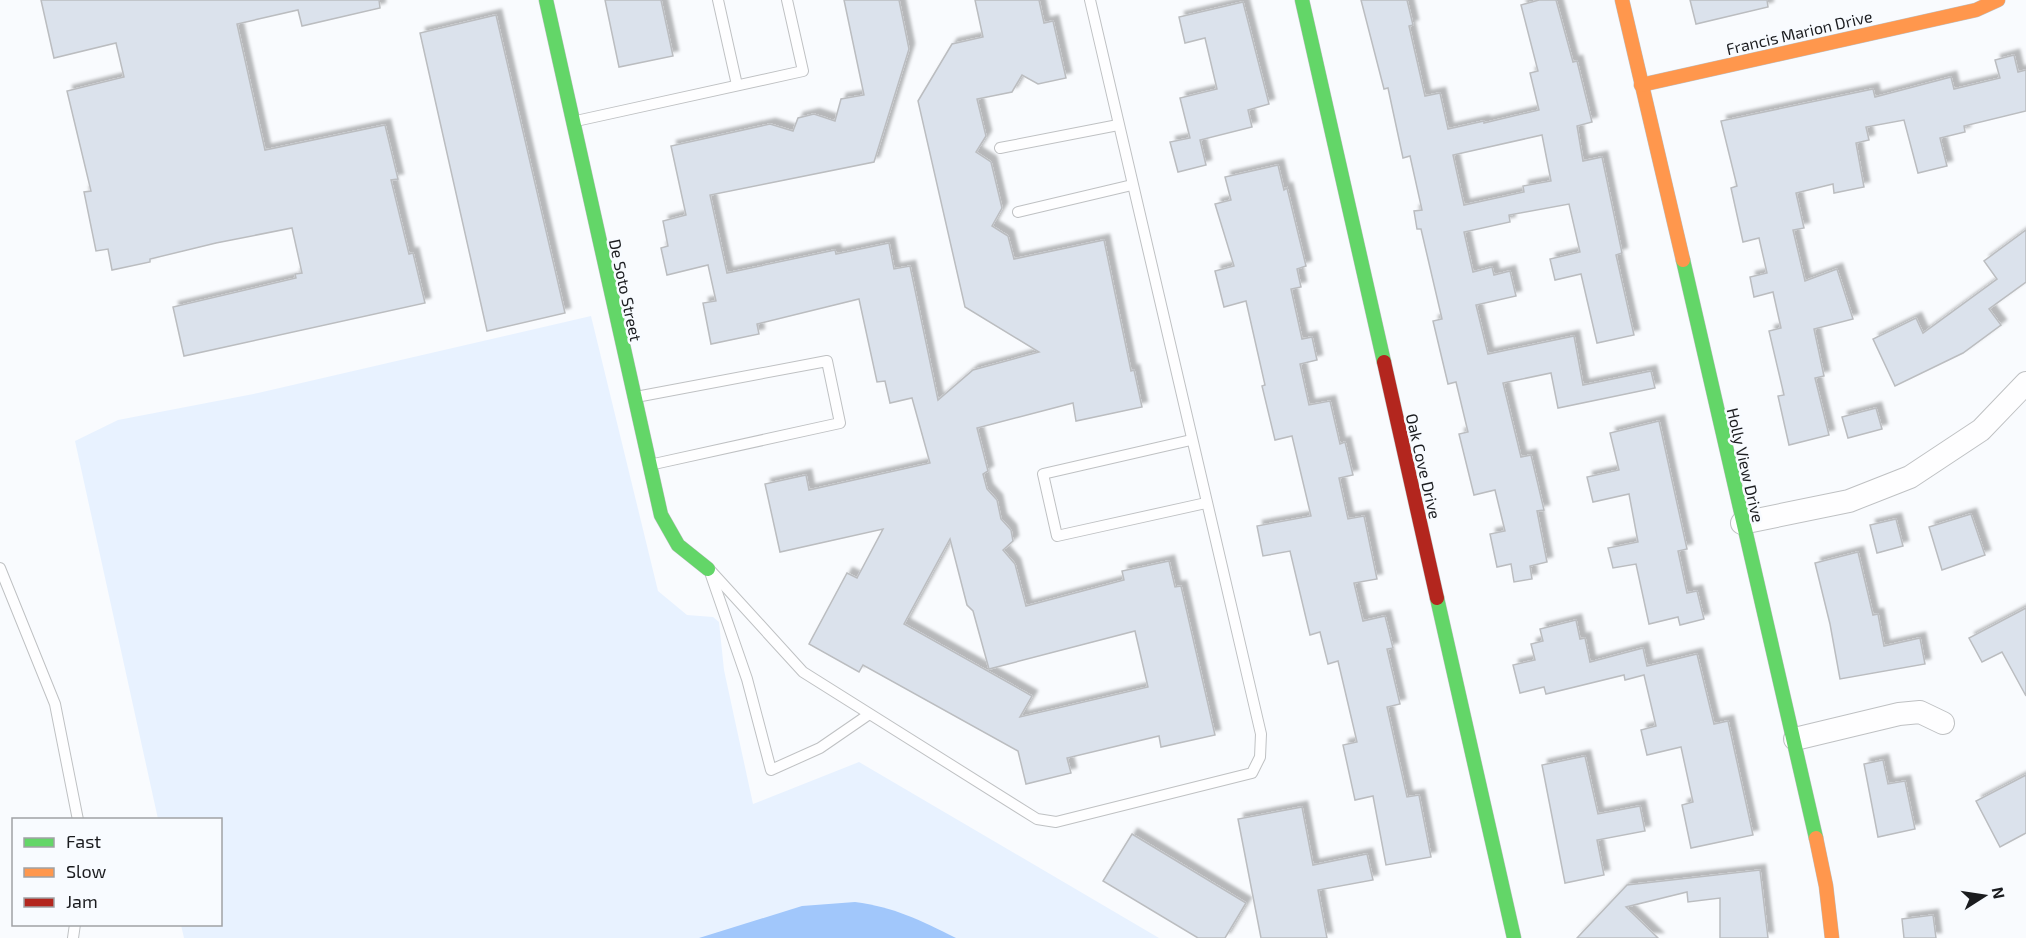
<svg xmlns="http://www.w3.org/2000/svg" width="2026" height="938" viewBox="0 0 2026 938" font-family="'Exo 2',sans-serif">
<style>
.green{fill:#e8f2ff}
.water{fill:#a1c7fb}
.building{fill:#dbe2ec;stroke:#bbbdc0;stroke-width:1.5;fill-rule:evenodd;filter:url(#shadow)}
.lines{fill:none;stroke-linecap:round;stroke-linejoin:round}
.lane-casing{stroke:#bfc1c3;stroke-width:12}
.street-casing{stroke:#bfc1c3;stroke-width:24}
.fast-casing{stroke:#bfc1c3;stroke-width:15}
.slow-casing{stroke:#bfc1c3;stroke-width:15}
.jam-casing{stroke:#bfc1c3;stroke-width:15}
.lane{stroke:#fefeff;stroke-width:10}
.street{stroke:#fefeff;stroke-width:22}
.fast{stroke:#63d668;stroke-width:14}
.slow{stroke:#ff974d;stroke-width:14}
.jam{stroke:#b3261e;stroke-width:14}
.labels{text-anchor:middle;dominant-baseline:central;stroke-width:5;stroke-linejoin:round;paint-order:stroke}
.street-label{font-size:16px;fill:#1b1c1f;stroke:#f8fbff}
</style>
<defs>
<filter id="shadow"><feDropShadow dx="5.5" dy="-5.5" stdDeviation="1.5" flood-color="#0004"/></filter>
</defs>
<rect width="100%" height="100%" fill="#f9fbfe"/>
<path class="green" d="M 591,316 L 658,591 L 687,615 L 713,617 L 719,622 L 724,670 L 753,804 L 859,762 L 1159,938 L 184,938 L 181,925 L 220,924 L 220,820 L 158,819 L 75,441 L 118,420 L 258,393 Z"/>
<path class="water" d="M 855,902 C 894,907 920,920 956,938 L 699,938 L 802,906 Z"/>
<g class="building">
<path d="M 41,0 L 379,0 L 380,8 L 302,26 L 298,10 L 237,24 L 265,150 L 385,125 L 398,179 L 391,180 L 409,254 L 413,253 L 425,303 L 184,356 L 173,307 L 296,278 L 295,274 L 302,273 L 292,228 L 216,243 L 150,259 L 150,262 L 112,270 L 108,249 L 96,251 L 84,192 L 91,191 L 67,91 L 124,77 L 116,43 L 54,58 Z"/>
<path d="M 605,0 L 661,0 L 673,56 L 619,67 Z"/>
<path d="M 844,0 L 899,0 L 909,49 L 874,162 L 710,195 L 727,273 L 835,250 L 836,254 L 889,243 L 894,269 L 910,266 L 938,400 L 973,370 L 1039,352 L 965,307 L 918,101 L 952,44 L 983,37 L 975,0 L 1039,0 L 1044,23 L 1053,21 L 1066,78 L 1038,84 L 1022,75 L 1012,92 L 977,99 L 986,136 L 976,152 L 991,162 L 1002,208 L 992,226 L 1008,236 L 1014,259 L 1104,240 L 1131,371 L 1134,370 L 1142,407 L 1076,421 L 1073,403 L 977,428 L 988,471 L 983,474 L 987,489 L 997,500 L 1001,519 L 1011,530 L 1013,541 L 1003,550 L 1015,564 L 1026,606 L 1124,580 L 1122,571 L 1169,561 L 1175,587 L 1181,586 L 1215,735 L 1161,747 L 1159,736 L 1067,758 L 1071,773 L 1026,784 L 1018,751 L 863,665 L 859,672 L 809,644 L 847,573 L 857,578 L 883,529 L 780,552 L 765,484 L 806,475 L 809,490 L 930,463 L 912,398 L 890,403 L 885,381 L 877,382 L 859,299 L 757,324 L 759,334 L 711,344 L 703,303 L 716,301 L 708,265 L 667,275 L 661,248 L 668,246 L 663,221 L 686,215 L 671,146 L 770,124 L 793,131 L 798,118 L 814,114 L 835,121 L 841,99 L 864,95 ZM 950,539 L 967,605 L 973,611 L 989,669 L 1135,631 L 1148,687 L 1020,717 L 1032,696 L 904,624 Z"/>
<path d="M 1361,0 L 1407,0 L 1413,25 L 1409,26 L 1425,96 L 1440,93 L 1448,129 L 1484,121 L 1484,123 L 1539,110 L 1530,73 L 1538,71 L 1521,5 L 1539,0 L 1556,0 L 1573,62 L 1577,61 L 1592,122 L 1577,126 L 1583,161 L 1602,157 L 1622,253 L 1616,255 L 1634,335 L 1597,343 L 1581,274 L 1555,280 L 1550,259 L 1580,252 L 1569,204 L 1509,215 L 1510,222 L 1464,232 L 1473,272 L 1492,267 L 1494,275 L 1510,271 L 1516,296 L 1476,305 L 1488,354 L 1574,336 L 1583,385 L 1651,371 L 1655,388 L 1558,408 L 1551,373 L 1503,383 L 1521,457 L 1531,455 L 1544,510 L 1537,511 L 1547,562 L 1530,566 L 1532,579 L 1514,582 L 1511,564 L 1497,567 L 1490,534 L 1505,531 L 1495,490 L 1474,495 L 1459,434 L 1468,432 L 1456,382 L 1448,384 L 1433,321 L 1442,319 L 1421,229 L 1417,229 L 1414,211 L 1422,210 L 1410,156 L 1403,158 L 1388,88 L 1384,89 ZM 1542,135 L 1551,181 L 1523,186 L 1524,192 L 1464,205 L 1453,155 Z"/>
<path d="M 1690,0 L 1767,0 L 1768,7 L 1696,24 Z"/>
<path d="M 1243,2 L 1269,104 L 1248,110 L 1252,127 L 1200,140 L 1206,165 L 1178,172 L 1170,142 L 1190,138 L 1180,98 L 1217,89 L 1205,38 L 1185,43 L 1179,17 Z"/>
<path d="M 496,15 L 565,313 L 487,331 L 420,33 Z"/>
<path d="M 2014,55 L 2018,72 L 2026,70 L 2026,111 L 1964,126 L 1965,132 L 1940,138 L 1947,166 L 1918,173 L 1904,120 L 1866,127 L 1869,140 L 1856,143 L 1864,187 L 1834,193 L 1833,184 L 1796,193 L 1804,228 L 1793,230 L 1805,281 L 1837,269 L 1853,319 L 1814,329 L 1824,376 L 1815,378 L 1829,435 L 1789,445 L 1778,396 L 1784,395 L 1769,331 L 1781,328 L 1773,292 L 1754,297 L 1750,277 L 1767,273 L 1759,238 L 1743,242 L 1731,188 L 1737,186 L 1721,121 L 1873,89 L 1875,97 L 1951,77 L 1954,89 L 2000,78 L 1995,60 Z"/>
<path d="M 1278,165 L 1284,190 L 1287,188 L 1306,266 L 1297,269 L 1301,287 L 1291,289 L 1302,339 L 1312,337 L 1317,360 L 1300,364 L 1309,405 L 1330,401 L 1340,444 L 1345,442 L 1353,475 L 1339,478 L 1348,519 L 1364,516 L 1377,579 L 1354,583 L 1363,621 L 1385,616 L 1393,648 L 1387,649 L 1400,704 L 1387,707 L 1407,797 L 1419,795 L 1431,857 L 1386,865 L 1373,796 L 1355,800 L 1343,745 L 1357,742 L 1338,661 L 1328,664 L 1320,632 L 1310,635 L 1290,551 L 1263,556 L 1257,526 L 1311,516 L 1292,436 L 1275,440 L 1262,386 L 1265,385 L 1246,301 L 1224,307 L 1215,271 L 1234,266 L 1215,204 L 1231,200 L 1225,177 Z"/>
<path d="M 2026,230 L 2026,282 L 1989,309 L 2001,325 L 1963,353 L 1895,386 L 1873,339 L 1916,318 L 1923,333 L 1997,279 L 1984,261 Z"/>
<path d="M 1876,408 L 1882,429 L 1848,438 L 1842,417 Z"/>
<path d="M 1659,421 L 1687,549 L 1678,551 L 1687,593 L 1697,591 L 1704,619 L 1680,625 L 1678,617 L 1649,624 L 1636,564 L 1613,568 L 1608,548 L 1638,542 L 1629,494 L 1593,502 L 1587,477 L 1619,470 L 1610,433 Z"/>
<path d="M 1971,514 L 1985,555 L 1942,570 L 1929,527 Z"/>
<path d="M 1896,519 L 1903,546 L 1877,553 L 1870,525 Z"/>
<path d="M 1858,552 L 1873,615 L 1878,614 L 1884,646 L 1920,638 L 1925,664 L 1840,679 L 1830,624 L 1815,563 Z"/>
<path d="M 2026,608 L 2026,696 L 2002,652 L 1982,662 L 1969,638 Z"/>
<path d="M 1576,620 L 1580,639 L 1585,638 L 1590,662 L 1643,648 L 1647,666 L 1697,654 L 1714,724 L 1728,721 L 1753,835 L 1691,848 L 1682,805 L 1693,802 L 1681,747 L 1647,755 L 1641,730 L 1656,726 L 1644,675 L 1625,680 L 1624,675 L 1546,694 L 1544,687 L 1520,693 L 1513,665 L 1535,660 L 1531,644 L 1543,641 L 1540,629 Z"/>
<path d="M 1585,756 L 1598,814 L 1640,806 L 1645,831 L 1597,840 L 1604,875 L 1565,883 L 1542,765 Z"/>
<path d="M 1883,760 L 1888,784 L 1905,781 L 1915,829 L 1878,837 L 1864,764 Z"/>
<path d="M 2026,775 L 2026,833 L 2000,847 L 1976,801 Z"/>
<path d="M 1302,807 L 1313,865 L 1367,854 L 1373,880 L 1318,890 L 1327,938 L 1261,938 L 1238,819 Z"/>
<path d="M 1132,834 L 1246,903 L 1225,938 L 1198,938 L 1103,881 Z"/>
<path d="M 1760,870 L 1768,938 L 1720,938 L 1720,898 L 1688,902 L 1687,892 L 1626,907 L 1658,938 L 1577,938 L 1627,885 Z"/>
<path d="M 1933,915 L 1936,938 L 1904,938 L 1902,919 Z"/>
</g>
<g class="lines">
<defs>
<g id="lane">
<path d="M 718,0 L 737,85"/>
<path d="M 576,121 L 803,71 L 787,0"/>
<path d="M 1000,148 L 1118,125"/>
<path d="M 1018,212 L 1132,185"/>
<path d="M 636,397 L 827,361 L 840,423 L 654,464"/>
<path d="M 1191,440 L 1043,474 L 1057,536 L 1206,503"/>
<path d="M 0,568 L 55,704 L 78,820"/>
<path d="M 711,571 L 803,672 L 1037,819 L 1056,822 L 1252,773 L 1260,757 L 1261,734 L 1090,0"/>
<path d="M 711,575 L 747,679 L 771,770 L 820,748 L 868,715"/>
<path d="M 73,938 L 75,924"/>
</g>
<g id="street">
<path d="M 1742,523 L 1849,501 L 1910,477 L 1981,430 L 2026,383"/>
<path d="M 1795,739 L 1899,714 L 1920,712 L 1943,723"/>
</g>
<g id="fast">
<path d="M 546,0 L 661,515 L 678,545 L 708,569"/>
<path d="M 1302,0 L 1384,362"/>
<path d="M 1683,260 L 1816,838"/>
<path d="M 1437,598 L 1514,938"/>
</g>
<g id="slow">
<path d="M 1622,0 L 1683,260"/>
<path d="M 1641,85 L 1976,10 L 1998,0"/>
<path d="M 1816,838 L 1826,886 L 1832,938"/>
</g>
<path id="jam" d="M 1384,362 L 1437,598"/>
</defs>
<use href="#lane" class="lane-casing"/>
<use href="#street" class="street-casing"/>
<use href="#fast" class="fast-casing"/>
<use href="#slow" class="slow-casing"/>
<use href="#jam" class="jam-casing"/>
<use href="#lane" class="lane"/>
<use href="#street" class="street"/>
<use href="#fast" class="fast"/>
<use href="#slow" class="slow"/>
<use href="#jam" class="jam"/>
</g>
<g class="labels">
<g class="street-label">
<text transform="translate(1799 32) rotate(-13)">Francis Marion Drive</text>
<text transform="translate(626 290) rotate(78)">De Soto Street</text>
<text transform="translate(1746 465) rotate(77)">Holly View Drive</text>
<text transform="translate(1424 466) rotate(77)">Oak Cove Drive</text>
</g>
</g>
<rect x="12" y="818" width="210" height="108" fill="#f8fbff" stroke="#a0a2a5" stroke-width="1.5"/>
<rect x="24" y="838" width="30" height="9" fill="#63d668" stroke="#a0a2a5" stroke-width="1.5"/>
<text x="66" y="848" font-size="18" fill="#1b1c1f">Fast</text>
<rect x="24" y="868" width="30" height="9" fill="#ff974d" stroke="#a0a2a5" stroke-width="1.5"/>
<text x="66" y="878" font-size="18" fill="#1b1c1f">Slow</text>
<rect x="24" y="898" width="30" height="9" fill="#b3261e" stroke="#a0a2a5" stroke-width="1.5"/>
<text x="66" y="908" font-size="18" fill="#1b1c1f">Jam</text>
<g transform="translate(1984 896) rotate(78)" stroke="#f8fbff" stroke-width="4.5" paint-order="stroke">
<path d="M0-4.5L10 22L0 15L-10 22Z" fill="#1b1c1f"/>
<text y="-9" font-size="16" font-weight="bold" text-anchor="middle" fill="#1b1c1f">N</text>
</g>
</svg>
